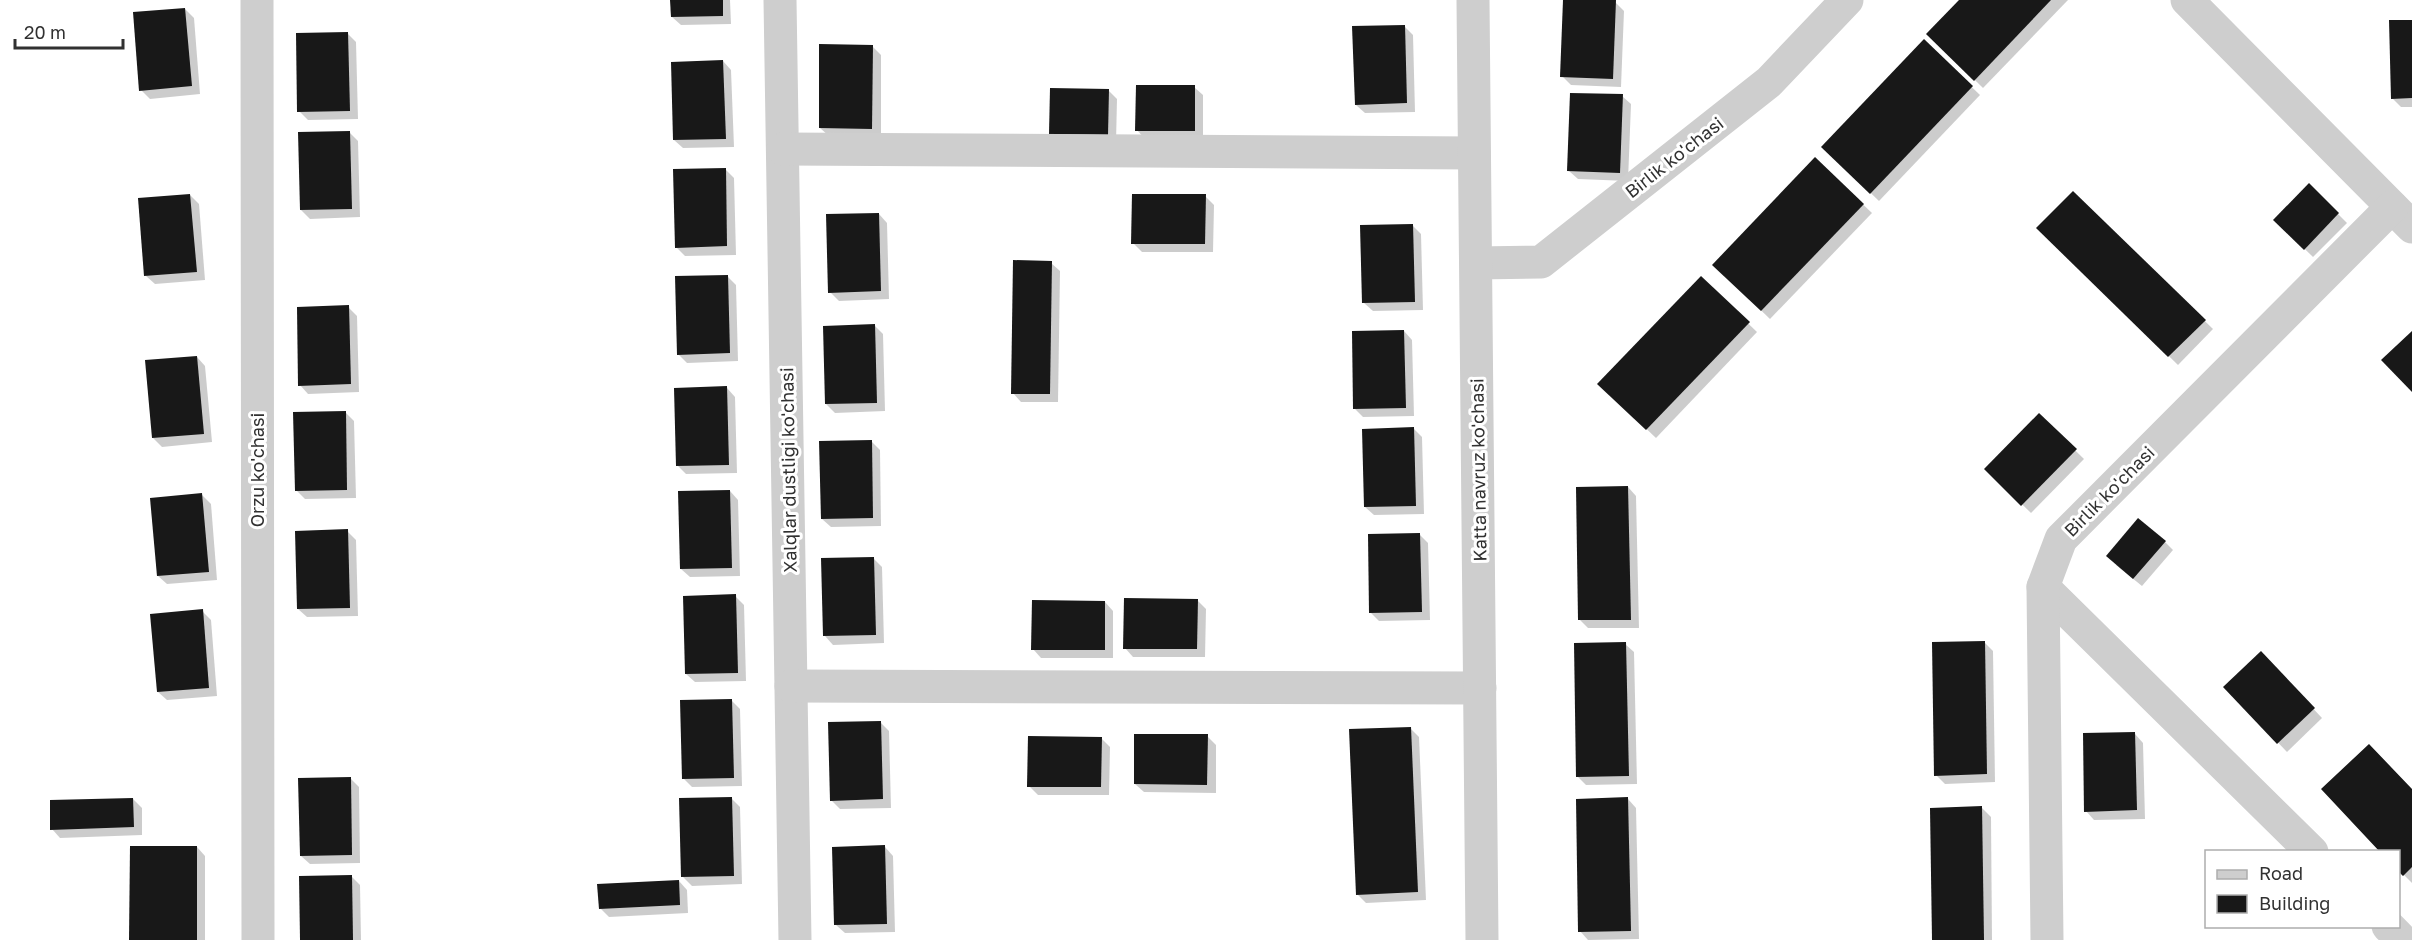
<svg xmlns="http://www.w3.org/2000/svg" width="2412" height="940" viewBox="0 0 2412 940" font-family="'Golos Text',sans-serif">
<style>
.shadow{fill:#0003}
.building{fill:#181818}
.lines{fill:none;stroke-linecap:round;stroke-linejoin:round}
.minor{stroke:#cecece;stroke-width:33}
.tertiary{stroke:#cecece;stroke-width:33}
.labels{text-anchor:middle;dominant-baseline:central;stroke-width:6;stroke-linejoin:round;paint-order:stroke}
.street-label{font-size:18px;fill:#313131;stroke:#fff}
</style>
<rect width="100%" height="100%" fill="#fff"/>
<g class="shadow">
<path d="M 672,0 L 730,0 L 731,24 L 681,25 L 672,17 Z"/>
<path d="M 1961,0 L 2068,0 L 1983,88 L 1928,34 Z"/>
<path d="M 1615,2 L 1624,11 L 1621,87 L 1571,85 L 1562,76 Z"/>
<path d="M 185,9 L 194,18 L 200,94 L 150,99 L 141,90 Z"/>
<path d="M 2412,21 L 2412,107 L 2401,107 L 2392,98 Z"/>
<path d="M 1404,26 L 1413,35 L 1415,112 L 1365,113 L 1356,105 Z"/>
<path d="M 348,34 L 356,42 L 358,119 L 308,120 L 299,111 Z"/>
<path d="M 1924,41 L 1980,95 L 1879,201 L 1823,147 Z"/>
<path d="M 872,46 L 881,55 L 881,137 L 829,136 L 820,128 Z"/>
<path d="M 723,61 L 731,70 L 734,147 L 683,148 L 674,140 Z"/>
<path d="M 1194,87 L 1203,95 L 1203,139 L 1145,139 L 1137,130 Z"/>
<path d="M 1108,90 L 1117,99 L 1116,143 L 1059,142 L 1050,133 Z"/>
<path d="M 1622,96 L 1631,104 L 1628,181 L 1578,179 L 1569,171 Z"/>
<path d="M 349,132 L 358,141 L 360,217 L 310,219 L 301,210 Z"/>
<path d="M 1815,159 L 1872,213 L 1770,319 L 1714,265 Z"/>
<path d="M 725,169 L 734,178 L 736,255 L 685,256 L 676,247 Z"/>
<path d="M 2309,185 L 2347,223 L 2313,257 L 2275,220 Z"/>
<path d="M 2073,193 L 2213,329 L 2178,365 L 2038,228 Z"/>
<path d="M 190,195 L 199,204 L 205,280 L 155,284 L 146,276 Z"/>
<path d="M 1205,196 L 1214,205 L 1213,252 L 1142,252 L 1133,243 Z"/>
<path d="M 879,214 L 887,223 L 889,299 L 839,301 L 830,292 Z"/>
<path d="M 1412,225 L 1421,234 L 1423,310 L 1373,311 L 1364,303 Z"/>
<path d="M 1051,263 L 1060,271 L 1058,402 L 1021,402 L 1013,393 Z"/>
<path d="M 727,276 L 736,285 L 738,361 L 687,363 L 678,354 Z"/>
<path d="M 1701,278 L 1757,332 L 1656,438 L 1599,384 Z"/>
<path d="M 348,307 L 357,316 L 359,392 L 308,394 L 300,385 Z"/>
<path d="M 875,326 L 883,334 L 885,411 L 835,413 L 826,404 Z"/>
<path d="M 1404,331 L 1412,340 L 1414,416 L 1363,417 L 1355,409 Z"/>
<path d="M 197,357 L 205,366 L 212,442 L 162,447 L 153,438 Z"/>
<path d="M 727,388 L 735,397 L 737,473 L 686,474 L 678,466 Z"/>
<path d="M 345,412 L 354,421 L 356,498 L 305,499 L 296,490 Z"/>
<path d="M 2039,415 L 2084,459 L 2031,513 L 1986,469 Z"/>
<path d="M 1413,428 L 1422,437 L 1424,514 L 1374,515 L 1365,507 Z"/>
<path d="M 871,441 L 880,450 L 881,526 L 831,527 L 822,519 Z"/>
<path d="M 1628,487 L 1636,496 L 1639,628 L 1588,628 L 1580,620 Z"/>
<path d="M 730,491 L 738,500 L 740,576 L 690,577 L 681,569 Z"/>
<path d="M 202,495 L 211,504 L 217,580 L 167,584 L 158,576 Z"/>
<path d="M 347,531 L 356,540 L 358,616 L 307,617 L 298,609 Z"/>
<path d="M 1420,535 L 1428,543 L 1430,620 L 1379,621 L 1371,613 Z"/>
<path d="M 2165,542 L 2173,550 L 2142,586 L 2116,565 Z"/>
<path d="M 873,558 L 882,567 L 884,643 L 833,645 L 825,636 Z"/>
<path d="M 735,596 L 744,605 L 746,681 L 695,682 L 686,674 Z"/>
<path d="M 1197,600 L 1206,609 L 1205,657 L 1133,657 L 1125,648 Z"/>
<path d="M 1105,602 L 1113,611 L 1113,658 L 1041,658 L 1033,649 Z"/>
<path d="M 202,611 L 211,620 L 217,696 L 167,700 L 158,692 Z"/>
<path d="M 1984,642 L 1993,651 L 1995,782 L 1945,784 L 1936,775 Z"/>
<path d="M 1625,644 L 1634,652 L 1637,784 L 1586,785 L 1577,776 Z"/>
<path d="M 2261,653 L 2322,718 L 2287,752 L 2225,687 Z"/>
<path d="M 732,701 L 740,709 L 742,786 L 692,787 L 683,778 Z"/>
<path d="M 880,722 L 889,731 L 891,808 L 840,809 L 831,800 Z"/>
<path d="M 1411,729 L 1419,737 L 1426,900 L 1366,903 L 1357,894 Z"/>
<path d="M 2135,734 L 2143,743 L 2145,819 L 2094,820 L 2086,811 Z"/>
<path d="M 1207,736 L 1216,745 L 1216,793 L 1144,792 L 1135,784 Z"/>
<path d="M 1101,738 L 1110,747 L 1109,795 L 1038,795 L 1029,786 Z"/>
<path d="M 350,778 L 359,787 L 360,863 L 310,864 L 301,856 Z"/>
<path d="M 2412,791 L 2412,883 L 2398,869 L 2398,852 Z"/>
<path d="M 133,799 L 142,808 L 142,835 L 60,838 L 52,829 Z"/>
<path d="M 732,799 L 740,807 L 742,884 L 692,886 L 683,877 Z"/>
<path d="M 1628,799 L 1636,808 L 1639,939 L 1588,940 L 1580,931 Z"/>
<path d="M 1982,808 L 1991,817 L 1992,940 L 1933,940 Z"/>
<path d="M 197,847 L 205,856 L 205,940 L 131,940 Z"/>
<path d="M 885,847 L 893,856 L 895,932 L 845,933 L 836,925 Z"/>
<path d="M 351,876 L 360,885 L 361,940 L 302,940 Z"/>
<path d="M 679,881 L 687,890 L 688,913 L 609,917 L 600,908 Z"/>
</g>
<g class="building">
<path d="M 670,0 L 723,0 L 723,16 L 671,17 Z"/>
<path d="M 1563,0 L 1616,0 L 1613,79 L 1560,77 Z"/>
<path d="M 1959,0 L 2051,0 L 1974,81 L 1926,34 Z"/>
<path d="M 185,8 L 192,86 L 139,91 L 133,12 Z"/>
<path d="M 2389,20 L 2412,20 L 2412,98 L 2391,99 Z"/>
<path d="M 1405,25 L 1407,103 L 1355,105 L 1352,26 Z"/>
<path d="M 348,32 L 350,111 L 297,112 L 296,33 Z"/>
<path d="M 1924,39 L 1973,86 L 1870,194 L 1821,147 Z"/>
<path d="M 819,44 L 873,45 L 872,129 L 819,128 Z"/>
<path d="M 723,60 L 726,139 L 673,140 L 671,62 Z"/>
<path d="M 1136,85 L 1195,85 L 1195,131 L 1135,131 Z"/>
<path d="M 1050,88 L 1109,89 L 1108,135 L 1049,134 Z"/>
<path d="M 1570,93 L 1623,94 L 1620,173 L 1567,171 Z"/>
<path d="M 350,131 L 352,209 L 300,210 L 298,132 Z"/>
<path d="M 1815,157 L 1864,204 L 1761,311 L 1712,265 Z"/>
<path d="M 726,168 L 727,246 L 675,248 L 673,169 Z"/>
<path d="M 2309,183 L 2339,213 L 2304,250 L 2273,220 Z"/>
<path d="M 2073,191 L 2206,320 L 2168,357 L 2036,228 Z"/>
<path d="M 190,194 L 197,272 L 144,276 L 138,198 Z"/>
<path d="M 1132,194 L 1206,194 L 1205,244 L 1131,244 Z"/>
<path d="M 879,213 L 881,291 L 828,293 L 826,214 Z"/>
<path d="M 1413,224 L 1415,302 L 1362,303 L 1360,225 Z"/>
<path d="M 1013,260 L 1052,261 L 1050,394 L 1011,394 Z"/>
<path d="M 728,275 L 730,353 L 677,355 L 675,276 Z"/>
<path d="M 1701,276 L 1750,322 L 1646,430 L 1597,384 Z"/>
<path d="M 349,305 L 351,384 L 298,386 L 297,307 Z"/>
<path d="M 875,324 L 877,403 L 825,404 L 823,326 Z"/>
<path d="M 1404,330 L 1406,408 L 1353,409 L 1352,331 Z"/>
<path d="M 2412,331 L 2412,392 L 2381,360 Z"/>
<path d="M 197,356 L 204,434 L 152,438 L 145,360 Z"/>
<path d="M 727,386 L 729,465 L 676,466 L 674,388 Z"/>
<path d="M 346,411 L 347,490 L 295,491 L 293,412 Z"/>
<path d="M 2039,413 L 2077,449 L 2021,506 L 1984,469 Z"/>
<path d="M 1414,427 L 1416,506 L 1364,507 L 1362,429 Z"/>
<path d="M 872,440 L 873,518 L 821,519 L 819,441 Z"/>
<path d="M 1628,486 L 1631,620 L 1578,620 L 1576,487 Z"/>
<path d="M 730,490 L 732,568 L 680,569 L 678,491 Z"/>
<path d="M 202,493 L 209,572 L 157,576 L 150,498 Z"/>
<path d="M 2138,518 L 2166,541 L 2133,579 L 2106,556 Z"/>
<path d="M 348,529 L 350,608 L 297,609 L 295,531 Z"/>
<path d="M 1420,533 L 1422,612 L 1369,613 L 1368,534 Z"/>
<path d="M 874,557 L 876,635 L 823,636 L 821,558 Z"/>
<path d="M 736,594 L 738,673 L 685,674 L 683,596 Z"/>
<path d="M 1124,598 L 1198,599 L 1197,649 L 1123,649 Z"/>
<path d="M 1032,600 L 1105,601 L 1105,650 L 1031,650 Z"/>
<path d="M 203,609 L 209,688 L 157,692 L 150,614 Z"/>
<path d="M 1985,641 L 1987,774 L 1934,776 L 1932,642 Z"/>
<path d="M 1626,642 L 1629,776 L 1576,777 L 1574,643 Z"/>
<path d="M 2261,651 L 2315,708 L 2277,744 L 2223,687 Z"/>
<path d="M 732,699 L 734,778 L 682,779 L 680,700 Z"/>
<path d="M 881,721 L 883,799 L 830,801 L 828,722 Z"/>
<path d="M 1411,727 L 1418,892 L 1356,895 L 1349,729 Z"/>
<path d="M 2135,732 L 2137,810 L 2084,812 L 2083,733 Z"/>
<path d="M 1134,734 L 1208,734 L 1207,785 L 1134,784 Z"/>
<path d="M 1028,736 L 1102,737 L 1101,787 L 1027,787 Z"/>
<path d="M 2369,744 L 2412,789 L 2412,867 L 2403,876 L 2398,871 L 2398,852 L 2380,852 L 2321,789 Z"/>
<path d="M 351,777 L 352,855 L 300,856 L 298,778 Z"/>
<path d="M 732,797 L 734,876 L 681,877 L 679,798 Z"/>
<path d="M 1628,797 L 1631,931 L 1578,932 L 1576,799 Z"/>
<path d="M 133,798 L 134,827 L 50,830 L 50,800 Z"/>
<path d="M 1982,806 L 1984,940 L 1932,940 L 1930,808 Z"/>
<path d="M 885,845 L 887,924 L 834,925 L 832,847 Z"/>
<path d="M 130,846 L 197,846 L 197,940 L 129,940 Z"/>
<path d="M 352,875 L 353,940 L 300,940 L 299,876 Z"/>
<path d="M 679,880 L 680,905 L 599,909 L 597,884 Z"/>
</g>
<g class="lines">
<g class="minor">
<path d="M 257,0 L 258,940"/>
<path d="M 780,0 L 795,940"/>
<path d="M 2187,0 L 2412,227"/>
<path d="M 783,149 L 1474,153"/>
<path d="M 1476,263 L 1541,262 L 1769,82 L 1847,0"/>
<path d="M 2043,587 L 2312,852"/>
<path d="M 791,686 L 1480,688"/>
<path d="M 2388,926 L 2402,940"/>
<path d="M 2047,940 L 2043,587 L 2061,539 L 2392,207"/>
</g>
<path class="tertiary" d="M 1473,0 L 1482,940"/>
</g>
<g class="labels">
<g class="street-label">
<text transform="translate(1674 157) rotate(-38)">Birlik ko'chasi</text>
<text transform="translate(257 470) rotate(-90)">Orzu ko'chasi</text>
<text transform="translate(788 470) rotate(-91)">Xalqlar dustligi ko'chasi</text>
<text transform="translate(1478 470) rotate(-91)">Katta navruz ko'chasi</text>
<text transform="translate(2109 491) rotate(-45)">Birlik ko'chasi</text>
</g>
</g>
<rect x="2205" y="850" width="195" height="78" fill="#ffffff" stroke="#adadad" stroke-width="1.5"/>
<rect x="2217" y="870" width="30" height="9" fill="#cecece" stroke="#adadad" stroke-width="1.5"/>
<text x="2259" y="880" font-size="18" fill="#313131">Road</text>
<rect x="2217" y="895" width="30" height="18" fill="#181818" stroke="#adadad" stroke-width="1.5"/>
<text x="2259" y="910" font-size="18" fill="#313131">Building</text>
<path d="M15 39v9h108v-9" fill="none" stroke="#313131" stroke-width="3"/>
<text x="24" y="39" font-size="18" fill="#313131" stroke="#ffffff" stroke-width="4.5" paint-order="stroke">20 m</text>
</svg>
